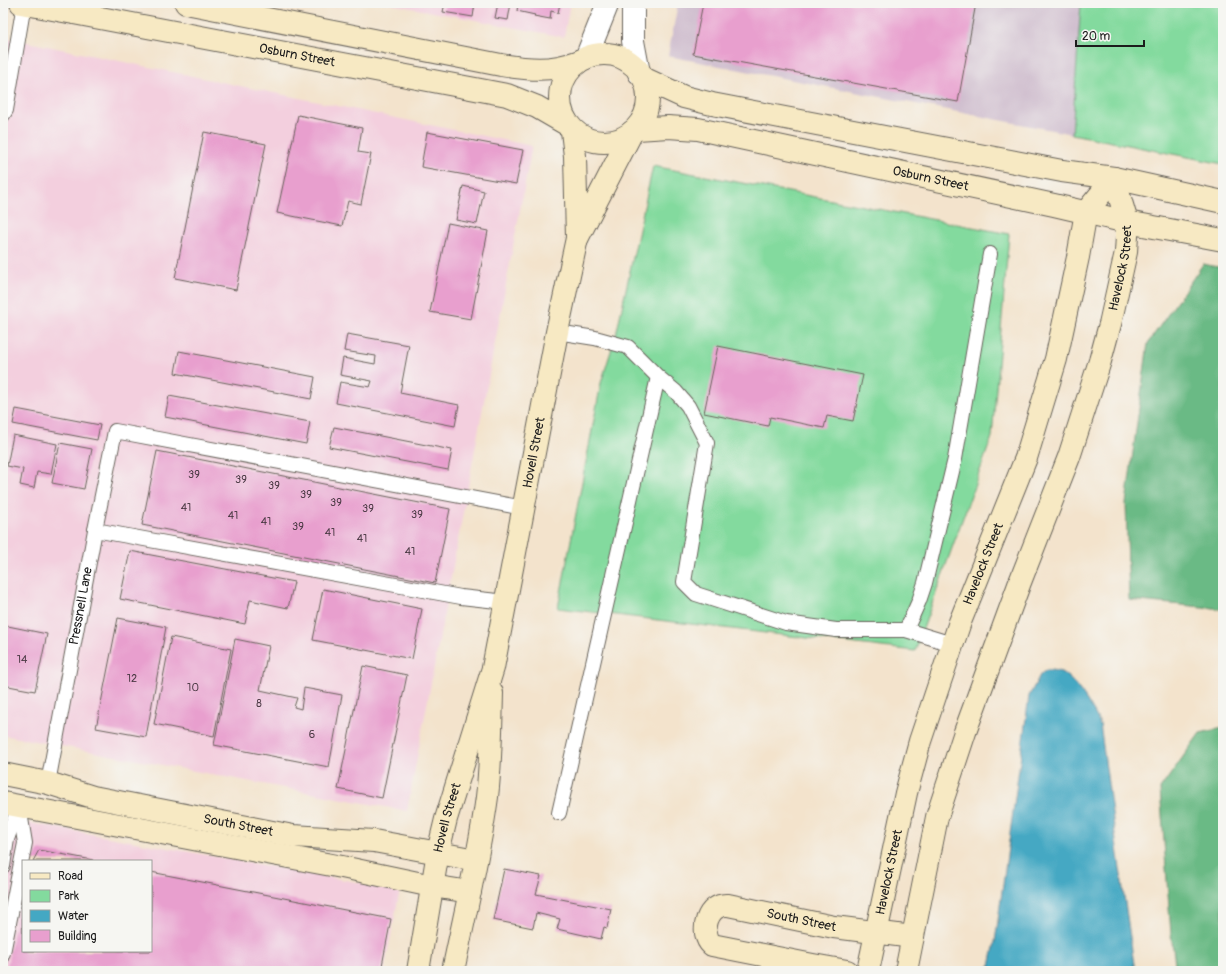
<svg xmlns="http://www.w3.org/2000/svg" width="1226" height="974" viewBox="0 0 1226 974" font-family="Pangolin,sans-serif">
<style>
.built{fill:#f3cfde;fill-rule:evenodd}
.industrial{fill:#cfbdce}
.green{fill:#83da9e;stroke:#507b5d}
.forest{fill:#6aba85;stroke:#436b50}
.water{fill:#44a8c3;stroke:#306270}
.building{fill:#e89fce}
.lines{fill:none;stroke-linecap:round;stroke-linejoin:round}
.lane-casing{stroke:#67625a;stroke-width:16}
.street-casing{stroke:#67625a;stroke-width:24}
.secondary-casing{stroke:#67625a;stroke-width:24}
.lane{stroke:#fff;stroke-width:14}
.street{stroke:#fff;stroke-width:22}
.secondary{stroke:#f7e9c3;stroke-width:22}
.labels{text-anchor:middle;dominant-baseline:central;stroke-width:3;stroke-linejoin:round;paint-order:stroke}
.number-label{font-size:11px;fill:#4f3d48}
.street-label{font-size:13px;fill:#1c1c1c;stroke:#f6f6f2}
</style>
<rect width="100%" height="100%" fill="#f6f6f2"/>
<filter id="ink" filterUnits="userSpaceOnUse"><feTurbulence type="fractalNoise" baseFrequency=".025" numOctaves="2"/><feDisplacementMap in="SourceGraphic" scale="8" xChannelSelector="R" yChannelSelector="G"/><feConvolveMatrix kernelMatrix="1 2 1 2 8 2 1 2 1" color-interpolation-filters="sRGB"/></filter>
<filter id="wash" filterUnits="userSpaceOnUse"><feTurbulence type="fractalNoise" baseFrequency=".012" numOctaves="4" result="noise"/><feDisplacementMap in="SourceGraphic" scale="16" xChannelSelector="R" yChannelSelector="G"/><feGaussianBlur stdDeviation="0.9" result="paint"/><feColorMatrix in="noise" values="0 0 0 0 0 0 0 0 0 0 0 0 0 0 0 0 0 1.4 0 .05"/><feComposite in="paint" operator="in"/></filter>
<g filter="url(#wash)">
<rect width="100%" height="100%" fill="#f3e3cc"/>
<g class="built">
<path d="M 385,3 L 570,3 L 564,37 Z"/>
<path d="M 3,37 L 532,146 L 407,811 L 3,735 Z"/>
<path d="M 3,818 L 400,890 L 384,971 L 3,971 ZM 23,861 L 151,861 L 151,951 L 23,951 Z"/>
</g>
<path class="industrial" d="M 678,3 L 1081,3 L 1072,134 L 668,56 Z"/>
<g class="green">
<path d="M 1081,3 L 1223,3 L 1223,164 L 1072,134 Z"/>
<path d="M 653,166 L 1009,234 L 992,437 L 915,651 L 558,608 L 601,383 L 616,335 Z"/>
</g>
<g class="forest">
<path d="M 1203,264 L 1223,268 L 1223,609 L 1129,600 L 1126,503 L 1148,343 Z"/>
<path d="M 1223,728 L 1223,971 L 1176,971 L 1171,934 L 1160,789 L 1200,733 Z"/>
</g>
<path class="water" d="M 1046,670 C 1051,670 1056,670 1061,672 C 1075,679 1094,710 1100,724 L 1114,827 L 1135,971 L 989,971 L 995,942 L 1029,696 L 1040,675 Z"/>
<g id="blocks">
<g class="building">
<path d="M 445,3 L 475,3 L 473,17 L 443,12 Z"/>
<path d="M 498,3 L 511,3 L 508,20 L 495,18 Z"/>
<path d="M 518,3 L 560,3 L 558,13 L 551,11 L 550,19 L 534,16 L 535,15 L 517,11 Z"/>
<path d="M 703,3 L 976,3 L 958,102 L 693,54 Z"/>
<path d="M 298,115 L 362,128 L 358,152 L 371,154 L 361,204 L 348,201 L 342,226 L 277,213 Z"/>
<path d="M 204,132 L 266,144 L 236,290 L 175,278 Z"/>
<path d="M 427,132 L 523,150 L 516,184 L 421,167 Z"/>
<path d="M 463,186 L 484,191 L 477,224 L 456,220 Z"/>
<path d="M 448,223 L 488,231 L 471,319 L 430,312 Z"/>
<path d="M 347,334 L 409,345 L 400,393 L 459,405 L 455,426 L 336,403 L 340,382 L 370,387 L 372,381 L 340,375 L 343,358 L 375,364 L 376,356 L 344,351 Z"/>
<path d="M 718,346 L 863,375 L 853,421 L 827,416 L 824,428 L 770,417 L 768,426 L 704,413 Z"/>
<path d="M 179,351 L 315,377 L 311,399 L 175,373 Z"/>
<path d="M 169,396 L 310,422 L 306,444 L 165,417 Z"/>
<path d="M 16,409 L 100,425 L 97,440 L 13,424 Z"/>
<path d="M 334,427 L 452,450 L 448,470 L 329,447 Z"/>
<path d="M 13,435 L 57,444 L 51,474 L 37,472 L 34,488 L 20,485 L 23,469 L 7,466 Z"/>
<path d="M 60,443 L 92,449 L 84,489 L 52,483 Z"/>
<path d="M 157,451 L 450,509 L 435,583 L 142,525 Z"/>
<path d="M 130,551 L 294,582 L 288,608 L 250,600 L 245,624 L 120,599 Z"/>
<path d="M 323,589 L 422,609 L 412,659 L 313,640 Z"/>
<path d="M 118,618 L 166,627 L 146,737 L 96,728 Z"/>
<path d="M 3,625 L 47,634 L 35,691 L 3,685 Z"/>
<path d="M 171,637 L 231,649 L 214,736 L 154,724 Z"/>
<path d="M 235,639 L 269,646 L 260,690 L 297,698 L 294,707 L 301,709 L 304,688 L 342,695 L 329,767 L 214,745 Z"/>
<path d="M 363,666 L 407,675 L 382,798 L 338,789 Z"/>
<path d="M 39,850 L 93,860 L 92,861 L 33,861 Z"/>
<path d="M 504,869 L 541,876 L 536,894 L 611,909 L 607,928 L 604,927 L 601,939 L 557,929 L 560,919 L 536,913 L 533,928 L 493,920 Z"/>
<path d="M 151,872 L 391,919 L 381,971 L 6,971 L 22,891 L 23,951 L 151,951 Z"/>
</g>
</g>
</g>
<g filter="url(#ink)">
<use href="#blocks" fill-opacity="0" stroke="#67625a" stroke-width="1"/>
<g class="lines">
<defs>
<g id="lane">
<path d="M 3,115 L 6,110 L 24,4"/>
<path d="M 557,332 L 595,338 L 628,347 L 658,377 L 676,392 L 688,406 L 707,443 L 684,582 L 696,594 L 786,623 L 836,630 L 906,630"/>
<path d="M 95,530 L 461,597 L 506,602"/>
<path d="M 952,644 L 906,630 L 919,601 L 925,583 L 955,459 L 990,254"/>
<path id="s1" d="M 48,783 L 95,530 L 115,431 L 524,508"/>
<path d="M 559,813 L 658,377"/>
<path d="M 3,866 L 7,839 L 19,806"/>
<path d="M 3,953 L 25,843 L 19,806"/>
</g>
<g id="street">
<path d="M 633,3 L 633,41 L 639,73"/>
<path d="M 586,58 L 608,3"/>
</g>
<g id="secondary">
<path id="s2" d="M 21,3 L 507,95 L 537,107 L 568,125"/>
<path d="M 186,3 L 501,65 C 528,69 550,72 577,62"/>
<circle cx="604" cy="98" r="44"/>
<path d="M 645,79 L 684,97 L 712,104 L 1062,171 L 1114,178 L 1223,202"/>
<path id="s3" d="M 637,129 L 668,127 L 698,129 L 1054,205 L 1127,222 L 1223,240"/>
<path d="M 578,237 L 632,132"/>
<path id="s4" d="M 3,774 L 48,783 L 93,797 L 293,836 L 374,841 L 476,860"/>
<path d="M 3,803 L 342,867 L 432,886 L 470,892"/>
<path id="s5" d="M 418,971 L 438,852 L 446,819 L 493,668 L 557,332 L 577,238 L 575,156 L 572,131"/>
<path d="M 453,971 C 465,913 479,856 487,797 C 491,763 491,728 492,693"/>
<path id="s6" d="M 847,971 L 813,965 L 712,945 C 699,933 707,903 728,905 L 834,927 L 913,937"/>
<path id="s7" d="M 868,971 L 906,793 L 920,741 L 960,622 L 1026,458 L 1056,359 L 1078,257 L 1086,212 L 1114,178"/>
<path id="s8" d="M 906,971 L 937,817 L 965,732 L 1020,582 L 1069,457 L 1100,361 L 1110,324 L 1126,252 L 1127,236 L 1127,222 L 1114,178"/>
</g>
</defs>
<use href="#lane" class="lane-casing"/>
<use href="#street" class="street-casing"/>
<use href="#secondary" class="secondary-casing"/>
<use href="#lane" class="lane"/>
<use href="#street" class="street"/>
<use href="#secondary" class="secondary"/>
</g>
</g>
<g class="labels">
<g class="number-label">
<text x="194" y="474">39</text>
<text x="241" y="479">39</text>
<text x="274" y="485">39</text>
<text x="306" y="494">39</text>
<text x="336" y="502">39</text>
<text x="186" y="507">41</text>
<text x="368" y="508">39</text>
<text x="417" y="514">39</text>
<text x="233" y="515">41</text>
<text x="266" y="521">41</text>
<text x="298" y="526">39</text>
<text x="330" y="532">41</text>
<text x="362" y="538">41</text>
<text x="410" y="551">41</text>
<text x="22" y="659">14</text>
<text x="132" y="678">12</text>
<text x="193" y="687">10</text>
<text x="259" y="703">8</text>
<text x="312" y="734">6</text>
</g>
<g class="street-label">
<text stroke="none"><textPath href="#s2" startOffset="281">Osburn Street</textPath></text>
<text stroke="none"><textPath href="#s3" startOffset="299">Osburn Street</textPath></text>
<text stroke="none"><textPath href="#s8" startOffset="737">Havelock Street</textPath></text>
<text stroke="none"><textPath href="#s5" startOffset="532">Hovell Street</textPath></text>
<text stroke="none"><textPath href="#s7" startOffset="424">Havelock Street</textPath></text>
<text stroke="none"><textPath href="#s1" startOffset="180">Pressnell Lane</textPath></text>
<text stroke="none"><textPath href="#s5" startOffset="156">Hovell Street</textPath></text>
<text stroke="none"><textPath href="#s4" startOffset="241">South Street</textPath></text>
<text stroke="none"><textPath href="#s7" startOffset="101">Havelock Street</textPath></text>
<text stroke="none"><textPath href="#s6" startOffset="267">South Street</textPath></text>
</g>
</g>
<rect width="1226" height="974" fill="none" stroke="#f6f6f2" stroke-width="16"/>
<rect x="22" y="860" width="130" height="92" fill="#f6f6f2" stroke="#9f9f9c"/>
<rect x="30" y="873" width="20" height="6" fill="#f7e9c3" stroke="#9f9f9c"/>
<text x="58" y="880" font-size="12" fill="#1c1c1c">Road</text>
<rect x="30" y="890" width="20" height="12" fill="#83da9e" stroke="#9f9f9c"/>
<text x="58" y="900" font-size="12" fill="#1c1c1c">Park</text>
<rect x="30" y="910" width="20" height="12" fill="#44a8c3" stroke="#9f9f9c"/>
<text x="58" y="920" font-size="12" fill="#1c1c1c">Water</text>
<rect x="30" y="930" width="20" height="12" fill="#e89fce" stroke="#9f9f9c"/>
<text x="58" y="940" font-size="12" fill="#1c1c1c">Building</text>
<path d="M1076 40v6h68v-6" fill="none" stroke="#1c1c1c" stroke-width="2"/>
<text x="1082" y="40" font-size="12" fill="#1c1c1c" stroke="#f6f6f2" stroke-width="3" paint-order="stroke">20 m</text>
</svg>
